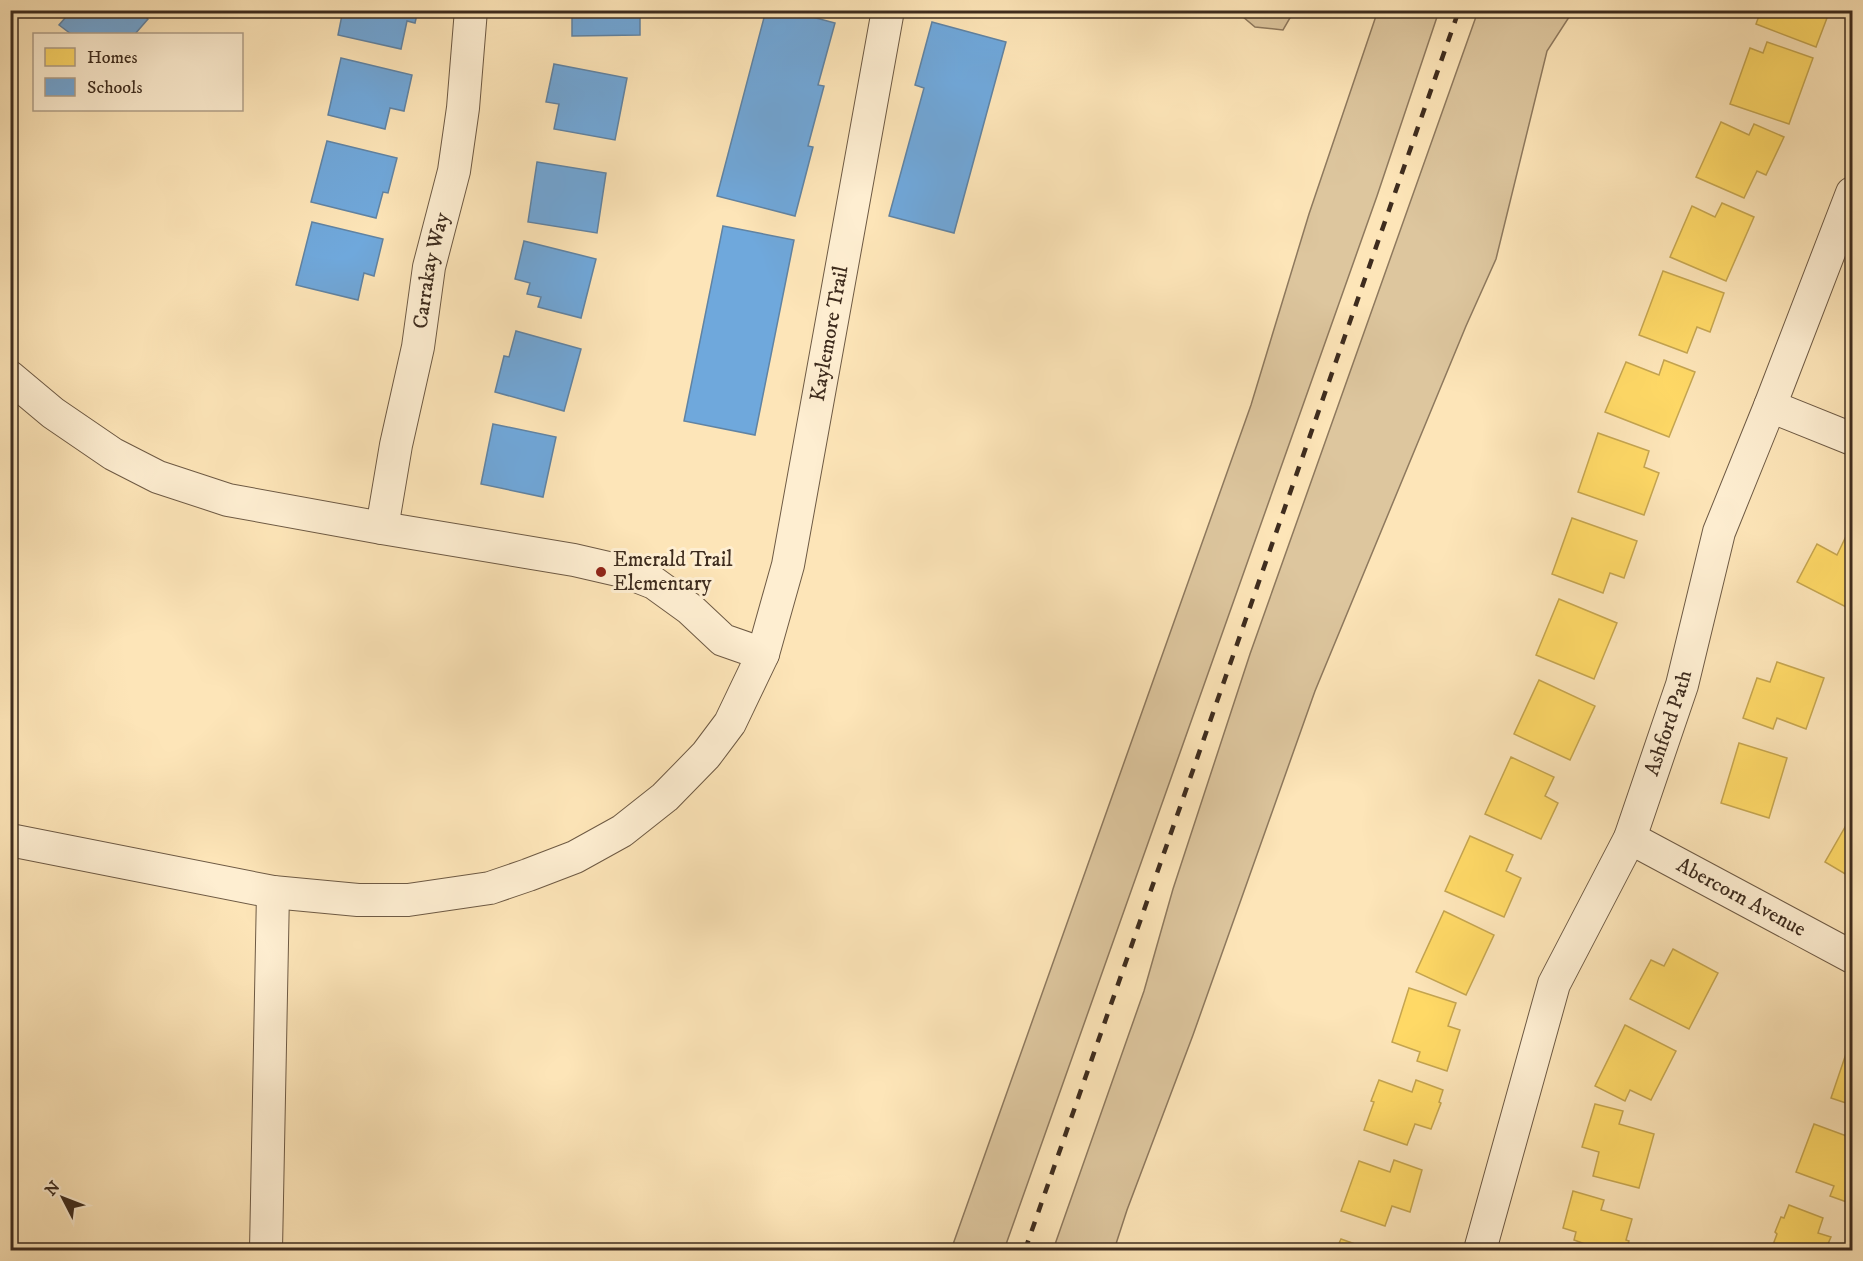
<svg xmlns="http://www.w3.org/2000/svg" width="1863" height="1261" viewBox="0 0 1863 1261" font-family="'IM FELL DW Pica',serif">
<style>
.green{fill:#ddc69e;stroke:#8e795e;stroke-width:1.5}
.homes{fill:#ffd966;stroke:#c5a550;stroke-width:1.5}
.schools{fill:#6fa8dc;stroke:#6083a3;stroke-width:1.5}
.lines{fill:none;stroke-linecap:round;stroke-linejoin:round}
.minor-casing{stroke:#6e5a44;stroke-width:34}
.minor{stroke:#feeed1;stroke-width:32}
.rail{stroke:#3e2c1e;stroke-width:4.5;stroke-dasharray:10 10;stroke-linecap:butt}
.poi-dot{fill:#8f2418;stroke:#feeed1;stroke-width:2}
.labels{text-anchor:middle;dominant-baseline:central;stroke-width:6;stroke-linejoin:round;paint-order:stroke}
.street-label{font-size:21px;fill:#3e2c1e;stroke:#feeed1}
.poi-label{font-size:21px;fill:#3e2c1e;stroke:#feeed1;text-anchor:start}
</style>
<rect width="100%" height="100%" fill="#fde5b8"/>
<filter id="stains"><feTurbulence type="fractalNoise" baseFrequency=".00333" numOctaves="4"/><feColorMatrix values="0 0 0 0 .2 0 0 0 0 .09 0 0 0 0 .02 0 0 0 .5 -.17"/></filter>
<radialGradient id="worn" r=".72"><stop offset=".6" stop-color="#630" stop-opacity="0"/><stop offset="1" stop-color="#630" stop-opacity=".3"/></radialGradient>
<g class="green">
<path d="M 1378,10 L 1439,11 L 1377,196 L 1004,1250 L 951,1250 L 1251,405 L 1309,214 Z"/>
<path d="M 1236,11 L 1294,11 L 1283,30 L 1255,27 Z"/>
<path d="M 1478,11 L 1573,11 L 1547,51 L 1496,259 L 1466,326 L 1315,691 L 1193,1035 L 1127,1210 L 1114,1250 L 1053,1250 L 1144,991 L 1173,889 L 1250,654 Z"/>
</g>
<g class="homes">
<path d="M 1761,10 L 1830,10 L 1816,47 L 1756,24 Z"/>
<path d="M 1767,42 L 1813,58 L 1789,124 L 1730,104 L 1750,48 L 1763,53 Z"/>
<path d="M 1721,122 L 1749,135 L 1754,124 L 1784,137 L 1766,175 L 1757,171 L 1744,198 L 1696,177 Z"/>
<path d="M 1722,203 L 1754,217 L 1726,281 L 1670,257 L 1692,206 L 1715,217 Z"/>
<path d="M 1663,271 L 1724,293 L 1710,332 L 1697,327 L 1687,353 L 1639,335 Z"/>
<path d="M 1664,360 L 1695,372 L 1669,437 L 1605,412 L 1626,362 L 1659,375 Z"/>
<path d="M 1598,433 L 1649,451 L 1644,467 L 1659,473 L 1644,515 L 1578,492 Z"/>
<path d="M 1572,518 L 1637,541 L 1624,578 L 1610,573 L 1603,593 L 1552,574 Z"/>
<path d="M 1850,528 L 1852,529 L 1852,610 L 1797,582 L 1817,544 L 1837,555 Z"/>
<path d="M 1559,599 L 1617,623 L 1594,679 L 1536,655 Z"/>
<path d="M 1777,662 L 1824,678 L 1806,729 L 1777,718 L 1773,729 L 1743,718 L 1757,678 L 1770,682 Z"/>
<path d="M 1539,680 L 1595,706 L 1570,760 L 1514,734 Z"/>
<path d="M 1739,743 L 1787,758 L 1769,818 L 1721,803 Z"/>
<path d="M 1511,757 L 1554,777 L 1545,796 L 1558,803 L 1541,839 L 1485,814 Z"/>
<path d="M 1852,815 L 1852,878 L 1825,862 Z"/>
<path d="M 1470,836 L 1513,855 L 1506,871 L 1521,878 L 1504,917 L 1445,891 Z"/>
<path d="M 1444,911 L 1494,935 L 1466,995 L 1416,972 Z"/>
<path d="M 1673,949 L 1718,973 L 1689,1029 L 1630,999 L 1651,960 L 1664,966 Z"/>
<path d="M 1409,988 L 1456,1003 L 1448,1026 L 1460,1030 L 1447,1071 L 1417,1061 L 1420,1052 L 1392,1042 Z"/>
<path d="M 1625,1025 L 1676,1051 L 1651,1100 L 1630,1090 L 1625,1101 L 1595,1086 Z"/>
<path d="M 1850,1042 L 1852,1043 L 1852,1115 L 1849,1114 L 1852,1105 L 1831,1098 Z"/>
<path d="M 1379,1080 L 1412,1092 L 1416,1080 L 1443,1090 L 1439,1102 L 1441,1103 L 1431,1129 L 1415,1124 L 1407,1145 L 1364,1130 L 1374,1102 L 1371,1101 Z"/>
<path d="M 1595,1104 L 1623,1111 L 1619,1124 L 1654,1134 L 1639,1188 L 1593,1176 L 1599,1152 L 1582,1147 Z"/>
<path d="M 1814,1124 L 1852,1138 L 1852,1204 L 1830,1196 L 1834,1186 L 1796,1172 Z"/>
<path d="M 1394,1160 L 1422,1170 L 1410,1212 L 1392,1206 L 1385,1226 L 1341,1211 L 1359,1161 L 1390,1172 Z"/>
<path d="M 1573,1191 L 1604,1200 L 1601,1210 L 1632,1219 L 1626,1240 L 1629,1241 L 1626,1250 L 1583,1250 L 1585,1244 L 1574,1240 L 1576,1232 L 1563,1228 Z"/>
<path d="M 1789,1205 L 1823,1218 L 1818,1233 L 1831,1237 L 1827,1246 L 1841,1250 L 1771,1250 L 1777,1234 L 1775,1232 L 1781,1217 L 1784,1218 Z"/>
<path d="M 1341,1239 L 1372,1250 L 1336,1250 Z"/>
<path d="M 65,1248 L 65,1250 L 10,1250 L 10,1249 Z"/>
</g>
<g class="schools">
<path d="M 72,10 L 138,10 L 148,19 L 135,34 L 71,34 L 59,25 Z"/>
<path d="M 343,10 L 418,10 L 415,23 L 407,21 L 401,49 L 338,35 Z"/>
<path d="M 572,10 L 640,10 L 640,35 L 572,36 Z"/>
<path d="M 766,10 L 786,10 L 835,23 L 818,85 L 824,86 L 808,146 L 813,147 L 795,216 L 717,196 Z"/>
<path d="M 932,22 L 1006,42 L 954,233 L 889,216 L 924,88 L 915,85 Z"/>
<path d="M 341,58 L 412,75 L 404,111 L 390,108 L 385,129 L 328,115 Z"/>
<path d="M 554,64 L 627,78 L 615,140 L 554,129 L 559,104 L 546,102 Z"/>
<path d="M 327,141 L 397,158 L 388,193 L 383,192 L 376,218 L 311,202 Z"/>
<path d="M 537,162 L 606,173 L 597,233 L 528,222 Z"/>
<path d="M 312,222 L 383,239 L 374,276 L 364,273 L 358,300 L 296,285 Z"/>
<path d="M 723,226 L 794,240 L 755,435 L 684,421 Z"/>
<path d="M 524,241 L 596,259 L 581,318 L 538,307 L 541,297 L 527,294 L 530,283 L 515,279 Z"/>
<path d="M 516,331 L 581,349 L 564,411 L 495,392 L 504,356 L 509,357 Z"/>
<path d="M 493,424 L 556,437 L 543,497 L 481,484 Z"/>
</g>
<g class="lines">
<defs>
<g id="minor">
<path d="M 10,377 L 53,413 L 113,454 L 158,477 L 228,500 L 382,528 L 574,560 L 626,572 L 654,583 L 690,609 L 723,640 L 763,654"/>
<path d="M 1770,406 L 1852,439"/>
<path id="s1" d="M 382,528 L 396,445 L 418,347 L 429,267 L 454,171 L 463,108 L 471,10"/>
<path id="s2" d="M 1630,838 L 1852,957"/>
<path id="s3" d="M 10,840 L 273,892 L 358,900 L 408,900 L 490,888 L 528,875 L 575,857 L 622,831 L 665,797 L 706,755 L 730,723 L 763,654 L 788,565 L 888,10"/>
<path d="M 266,1250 L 273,892"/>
<path id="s4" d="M 1480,1250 L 1554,984 L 1630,838 L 1682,685 L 1719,532 L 1770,406 L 1852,193"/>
</g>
</defs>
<use href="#minor" class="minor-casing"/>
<use href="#minor" class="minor"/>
<path class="rail" d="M 1025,1250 L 1459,10"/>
</g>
<circle class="poi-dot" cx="601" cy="572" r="6"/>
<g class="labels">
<g class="street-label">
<text stroke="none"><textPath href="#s1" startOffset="262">Carrakay Way</textPath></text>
<text stroke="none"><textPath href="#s3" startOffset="1188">Kaylemore Trail</textPath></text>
<text stroke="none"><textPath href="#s4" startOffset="562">Ashford Path</textPath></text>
<text stroke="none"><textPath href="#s2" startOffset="126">Abercorn Avenue</textPath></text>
</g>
<g class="poi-label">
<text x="613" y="560">Emerald Trail<tspan x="613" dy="24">Elementary</tspan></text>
</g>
</g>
<rect width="1863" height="1261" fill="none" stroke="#fde5b8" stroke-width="36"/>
<rect x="12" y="12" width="1839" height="1237" fill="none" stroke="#3e2c1e" stroke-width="3"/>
<rect x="18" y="18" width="1827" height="1225" fill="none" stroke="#3e2c1e" stroke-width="1.5"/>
<rect x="33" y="33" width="210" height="78" fill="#feeed1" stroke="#b1a089" stroke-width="1.5"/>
<rect x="45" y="48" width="30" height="18" fill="#ffd966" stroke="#b1a089" stroke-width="1.5"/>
<text x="87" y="63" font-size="18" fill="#3e2c1e">Homes</text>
<rect x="45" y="78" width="30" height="18" fill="#6fa8dc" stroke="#b1a089" stroke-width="1.5"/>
<text x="87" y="93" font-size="18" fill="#3e2c1e">Schools</text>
<g transform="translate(63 1198) rotate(312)" stroke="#feeed1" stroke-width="4.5" paint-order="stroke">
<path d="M0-4.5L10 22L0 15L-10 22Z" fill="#3e2c1e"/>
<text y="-9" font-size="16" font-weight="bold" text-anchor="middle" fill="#3e2c1e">N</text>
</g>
<rect width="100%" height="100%" filter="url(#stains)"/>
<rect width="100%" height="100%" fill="url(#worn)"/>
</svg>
